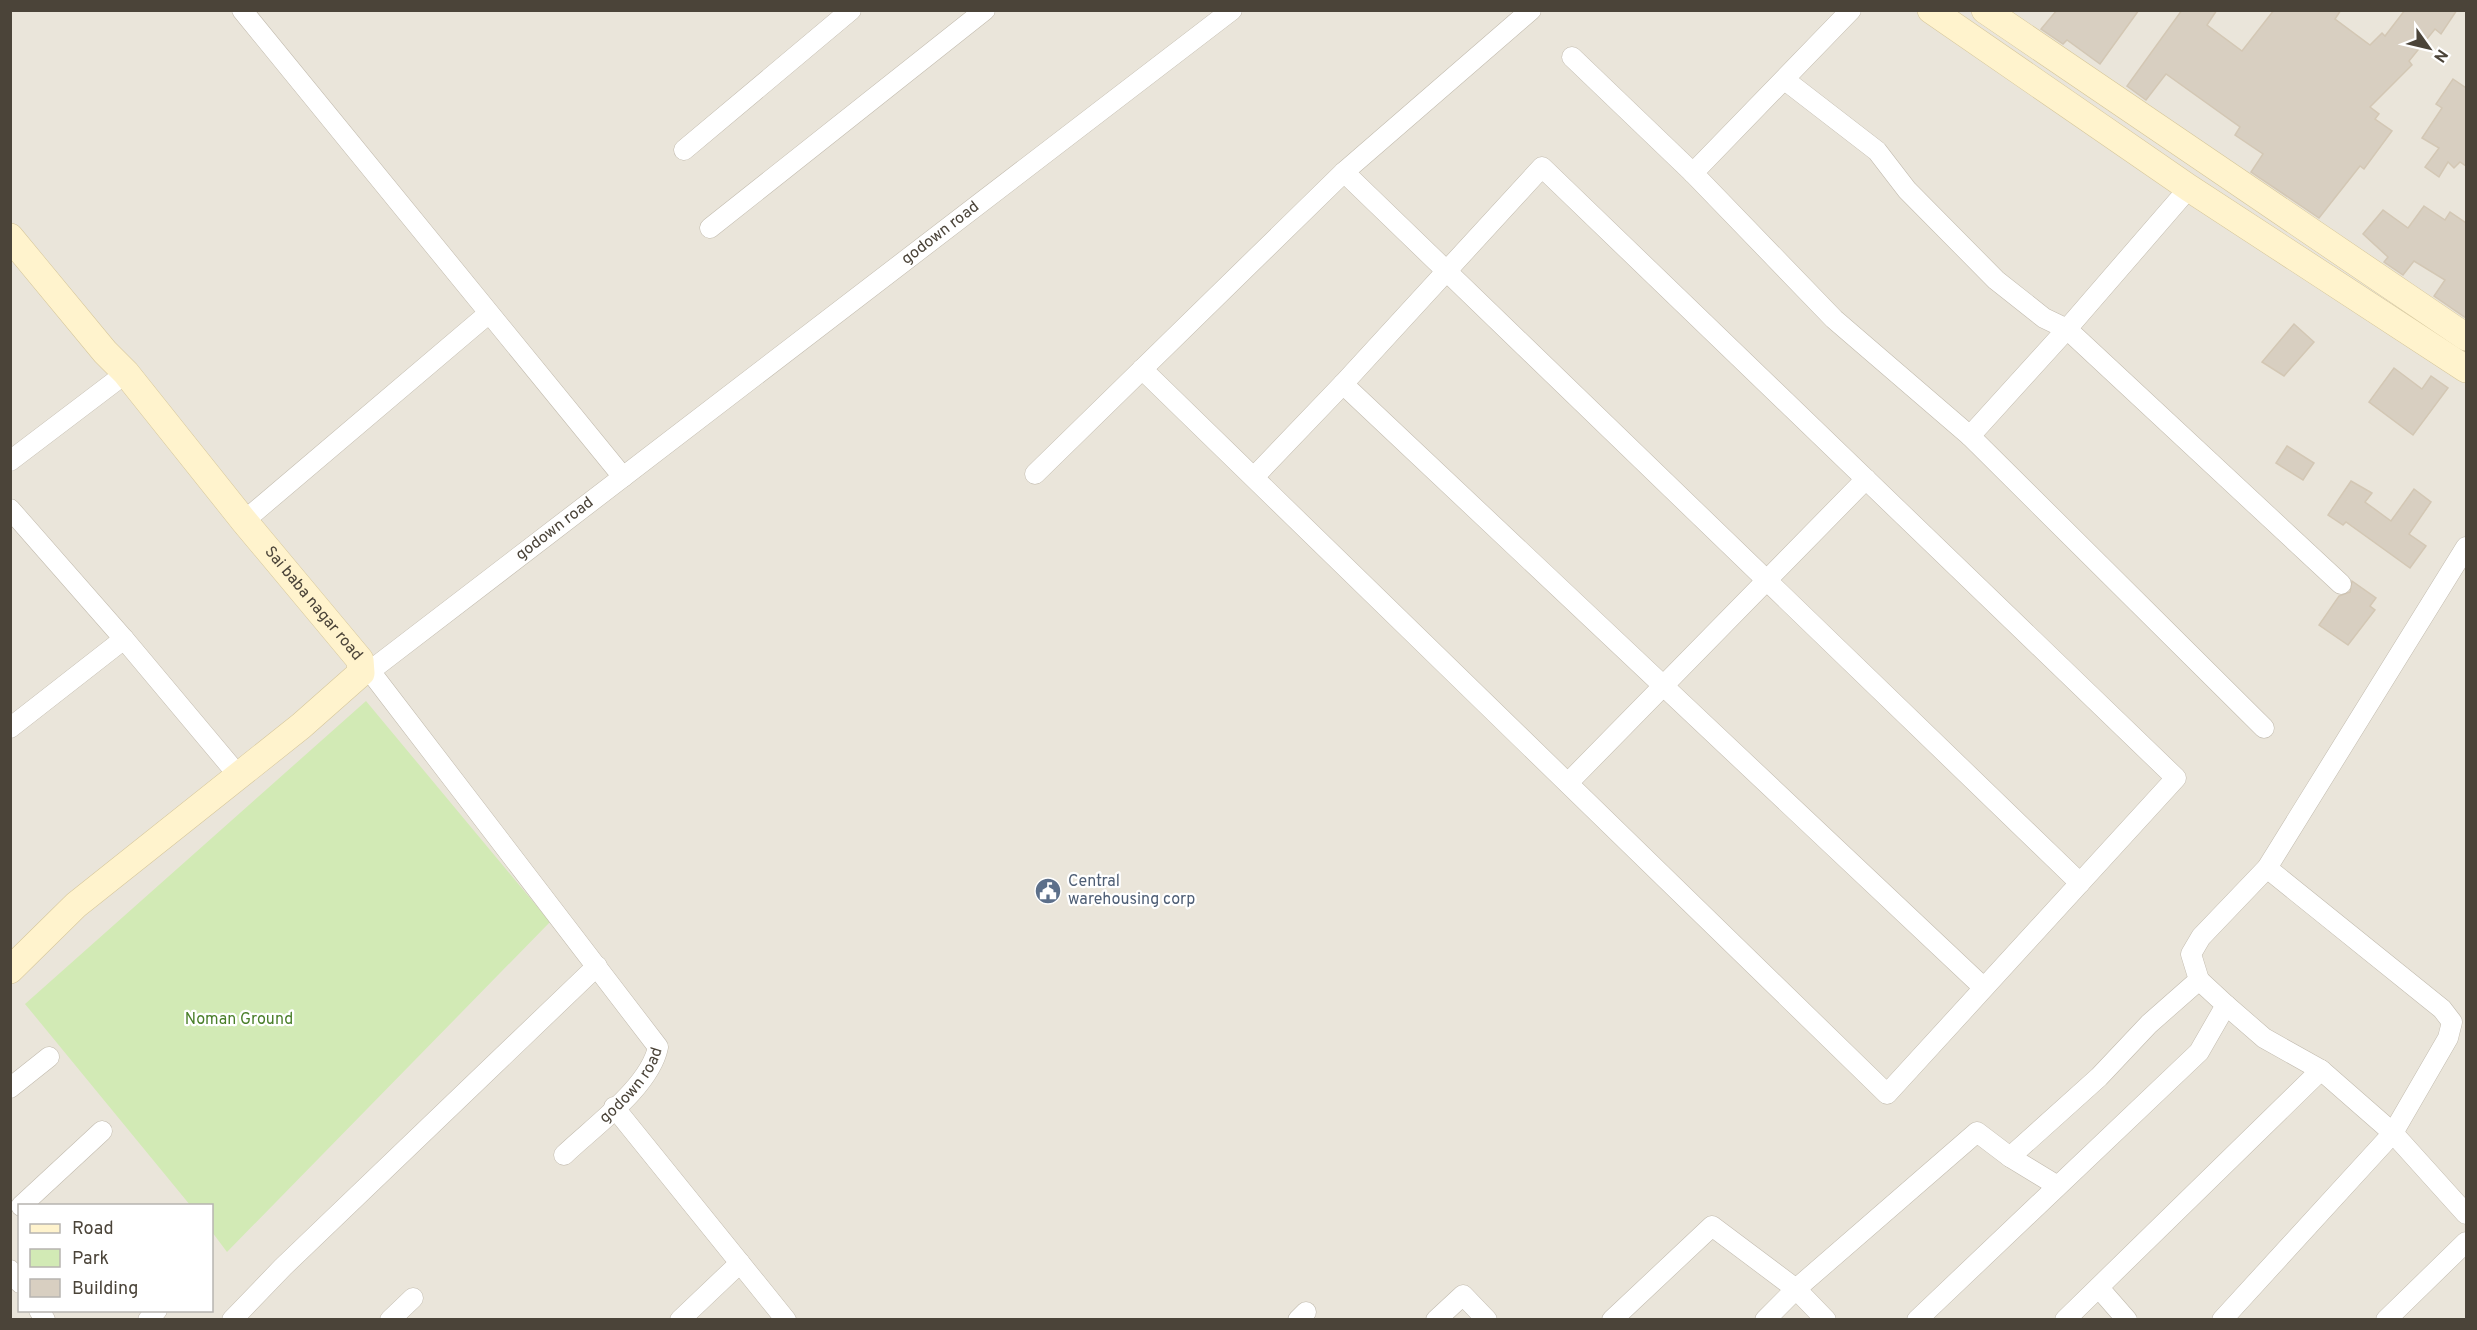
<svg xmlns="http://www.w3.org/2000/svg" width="2477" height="1330" viewBox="0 0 2477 1330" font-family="Overpass,sans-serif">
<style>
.residential{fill:#eae5da;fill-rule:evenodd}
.green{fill:#d2eab5}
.building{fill:#d8cfc1;stroke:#d3c7b4;stroke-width:1.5}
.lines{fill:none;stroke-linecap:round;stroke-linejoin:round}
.street-casing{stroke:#c2bbae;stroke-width:21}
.secondary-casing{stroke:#d6c79b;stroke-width:28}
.street{stroke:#fff;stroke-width:20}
.secondary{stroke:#fff3cd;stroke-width:27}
.labels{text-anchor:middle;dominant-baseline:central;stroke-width:4.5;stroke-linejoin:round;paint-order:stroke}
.street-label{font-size:16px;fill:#4b4439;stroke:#fff}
.service-label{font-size:16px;fill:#4e5e75;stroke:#fff;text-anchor:start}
.park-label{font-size:16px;fill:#4a7f2a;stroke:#fff}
</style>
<rect width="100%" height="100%" fill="#f6f3ec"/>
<path class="residential" d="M 10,11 L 2466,11 L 2466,1319 L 11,1319 ZM 20,1206 L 212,1206 L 212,1310 L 20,1310 Z"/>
<path class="green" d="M 366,701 L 550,922 L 227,1252 L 212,1232 L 212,1206 L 190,1205 L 25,1004 Z"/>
<g class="building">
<path d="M 2057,10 L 2139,10 L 2100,64 L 2067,40 L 2063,44 L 2041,29 Z"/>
<path d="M 2182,10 L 2217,10 L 2207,25 L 2242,51 L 2274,10 L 2341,10 L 2335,19 L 2370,45 L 2382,33 L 2385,36 L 2405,10 L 2457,10 L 2441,34 L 2435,29 L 2409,61 L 2412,65 L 2370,107 L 2379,114 L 2375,119 L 2392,131 L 2364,169 L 2360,166 L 2319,218 L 2251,172 L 2263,154 L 2235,135 L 2240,127 L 2166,74 L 2146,100 L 2127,86 Z"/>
<path d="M 2453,79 L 2466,88 L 2466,166 L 2460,162 L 2454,168 L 2448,162 L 2439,177 L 2425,167 L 2439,148 L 2422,138 L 2442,108 L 2436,104 Z"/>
<path d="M 2424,206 L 2445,220 L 2450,212 L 2466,223 L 2466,318 L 2434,296 L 2445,280 L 2414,261 L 2403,275 L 2384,262 L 2388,257 L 2363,234 L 2383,210 L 2408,228 Z"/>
<path d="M 2294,324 L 2314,342 L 2284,376 L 2262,362 Z"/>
<path d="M 2394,368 L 2422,389 L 2431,376 L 2448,388 L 2413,435 L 2369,402 Z"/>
<path d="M 2287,446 L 2314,463 L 2303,480 L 2276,463 Z"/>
<path d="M 2351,481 L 2372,493 L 2365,502 L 2391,521 L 2414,489 L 2431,502 L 2409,534 L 2426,546 L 2410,568 L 2346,522 L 2343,525 L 2328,515 Z"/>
<path d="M 2352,581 L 2376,598 L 2370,606 L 2375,610 L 2348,645 L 2319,625 L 2339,596 L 2350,592 Z"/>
</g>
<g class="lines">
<defs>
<g id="street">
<path d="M 242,10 L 623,477"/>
<path d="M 1851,10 L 1693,173 L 1834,319 L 1970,436"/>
<path d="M 1572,57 L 1693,173"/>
<path d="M 1785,80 L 1877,151 L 1907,190 L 1996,280 L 2044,318 L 2067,329 L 2341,584"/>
<path d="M 684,150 L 851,10"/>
<path d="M 1344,172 L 2080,883"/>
<path d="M 2189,188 L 2067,329 L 1970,436 L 2264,728"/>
<path d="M 710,228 L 985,10"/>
<path d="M 1142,369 L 1887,1094 L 2176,778 L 1542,167 L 1343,384 L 1984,988"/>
<path d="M 10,461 L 126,373"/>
<path d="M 1035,474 L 1344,172 L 1531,10"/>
<path d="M 1254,477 L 1343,384"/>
<path d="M 10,509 L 124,639"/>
<path d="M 244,521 L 488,314"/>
<path d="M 10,728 L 124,639 L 238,775"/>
<path d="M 1568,783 L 1866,479"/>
<path d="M 2226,1005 L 2264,1038 L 2321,1070"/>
<path d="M 10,1088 L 49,1057"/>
<path d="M 614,1107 L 786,1320"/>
<path id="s1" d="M 564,1155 C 593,1127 650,1087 658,1047 L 370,671 L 1232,10"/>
<path d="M 2010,1157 L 2056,1185"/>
<path d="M 21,1206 L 102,1131"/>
<path d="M 10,1270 L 20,1283"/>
<path d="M 2099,1288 L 2127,1320"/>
<path d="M 39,1310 L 45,1320"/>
<path d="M 148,1320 L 157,1310"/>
<path d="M 232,1320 L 283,1267 L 597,966"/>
<path d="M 390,1320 L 413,1298"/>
<path d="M 680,1320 L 740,1263"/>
<path d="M 1298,1320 L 1306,1312"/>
<path d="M 1436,1320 L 1463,1295 L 1487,1320"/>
<path d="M 1612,1320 L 1712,1226 L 1796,1289 L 1977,1132 L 2010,1157 L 2099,1077 L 2149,1024 L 2199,980 L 2191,954 L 2201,937 L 2267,868 L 2466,547"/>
<path d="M 1765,1320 L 1796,1289 L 1826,1320"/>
<path d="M 1917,1320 L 2199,1052 L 2226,1005 L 2199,980"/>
<path d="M 2065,1320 L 2321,1070 L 2393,1133 L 2466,1214"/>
<path d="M 2222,1320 L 2393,1133 L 2448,1038 L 2452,1022 L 2442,1009 L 2267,868"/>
<path d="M 2386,1320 L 2466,1242"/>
</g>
<g id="secondary">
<path d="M 1931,10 L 2189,188 L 2466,369"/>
<path d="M 1985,10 L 2466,337"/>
<path id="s2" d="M 10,237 L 105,352 L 126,373 L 244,521 L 360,660 L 361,673 L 301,726 L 76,905 L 10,970"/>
</g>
</defs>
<use href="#street" class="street-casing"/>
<use href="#secondary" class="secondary-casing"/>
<use href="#street" class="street"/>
<use href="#secondary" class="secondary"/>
</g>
<defs>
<symbol id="civic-disc" viewBox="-11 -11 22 22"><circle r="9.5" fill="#5c6f8a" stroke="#fff"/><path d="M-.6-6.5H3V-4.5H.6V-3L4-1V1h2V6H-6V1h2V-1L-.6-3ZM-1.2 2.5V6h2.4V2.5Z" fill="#fff"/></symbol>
</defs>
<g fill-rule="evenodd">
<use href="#civic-disc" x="1033" y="876" width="30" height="30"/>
</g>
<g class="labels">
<g class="street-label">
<text stroke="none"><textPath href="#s1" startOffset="1338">godown road</textPath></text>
<text stroke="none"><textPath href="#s1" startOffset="852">godown road</textPath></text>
<text stroke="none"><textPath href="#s2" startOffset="476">Sai baba nagar road</textPath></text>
<text stroke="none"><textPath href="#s1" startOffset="98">godown road</textPath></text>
</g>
<g class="service-label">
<text x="1068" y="882">Central<tspan x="1068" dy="18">warehousing corp</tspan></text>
</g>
<g class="park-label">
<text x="239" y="1020">Noman Ground</text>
</g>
</g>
<rect width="2477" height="1330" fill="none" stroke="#4b4439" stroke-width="24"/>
<rect x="18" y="1204" width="195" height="108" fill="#ffffff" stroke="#b7b4b0" stroke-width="1.5"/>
<rect x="30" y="1224" width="30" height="9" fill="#fff3cd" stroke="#b7b4b0" stroke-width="1.5"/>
<text x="72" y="1234" font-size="18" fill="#4b4439">Road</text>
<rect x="30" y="1249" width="30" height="18" fill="#d2eab5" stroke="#b7b4b0" stroke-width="1.5"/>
<text x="72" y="1264" font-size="18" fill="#4b4439">Park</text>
<rect x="30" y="1279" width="30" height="18" fill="#d8cfc1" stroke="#b7b4b0" stroke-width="1.5"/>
<text x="72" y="1294" font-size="18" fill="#4b4439">Building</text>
<g transform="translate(2429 48) rotate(124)" stroke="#ffffff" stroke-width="4.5" paint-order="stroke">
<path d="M0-4.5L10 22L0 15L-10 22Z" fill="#4b4439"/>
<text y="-9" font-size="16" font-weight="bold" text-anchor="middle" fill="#4b4439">N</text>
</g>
</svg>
